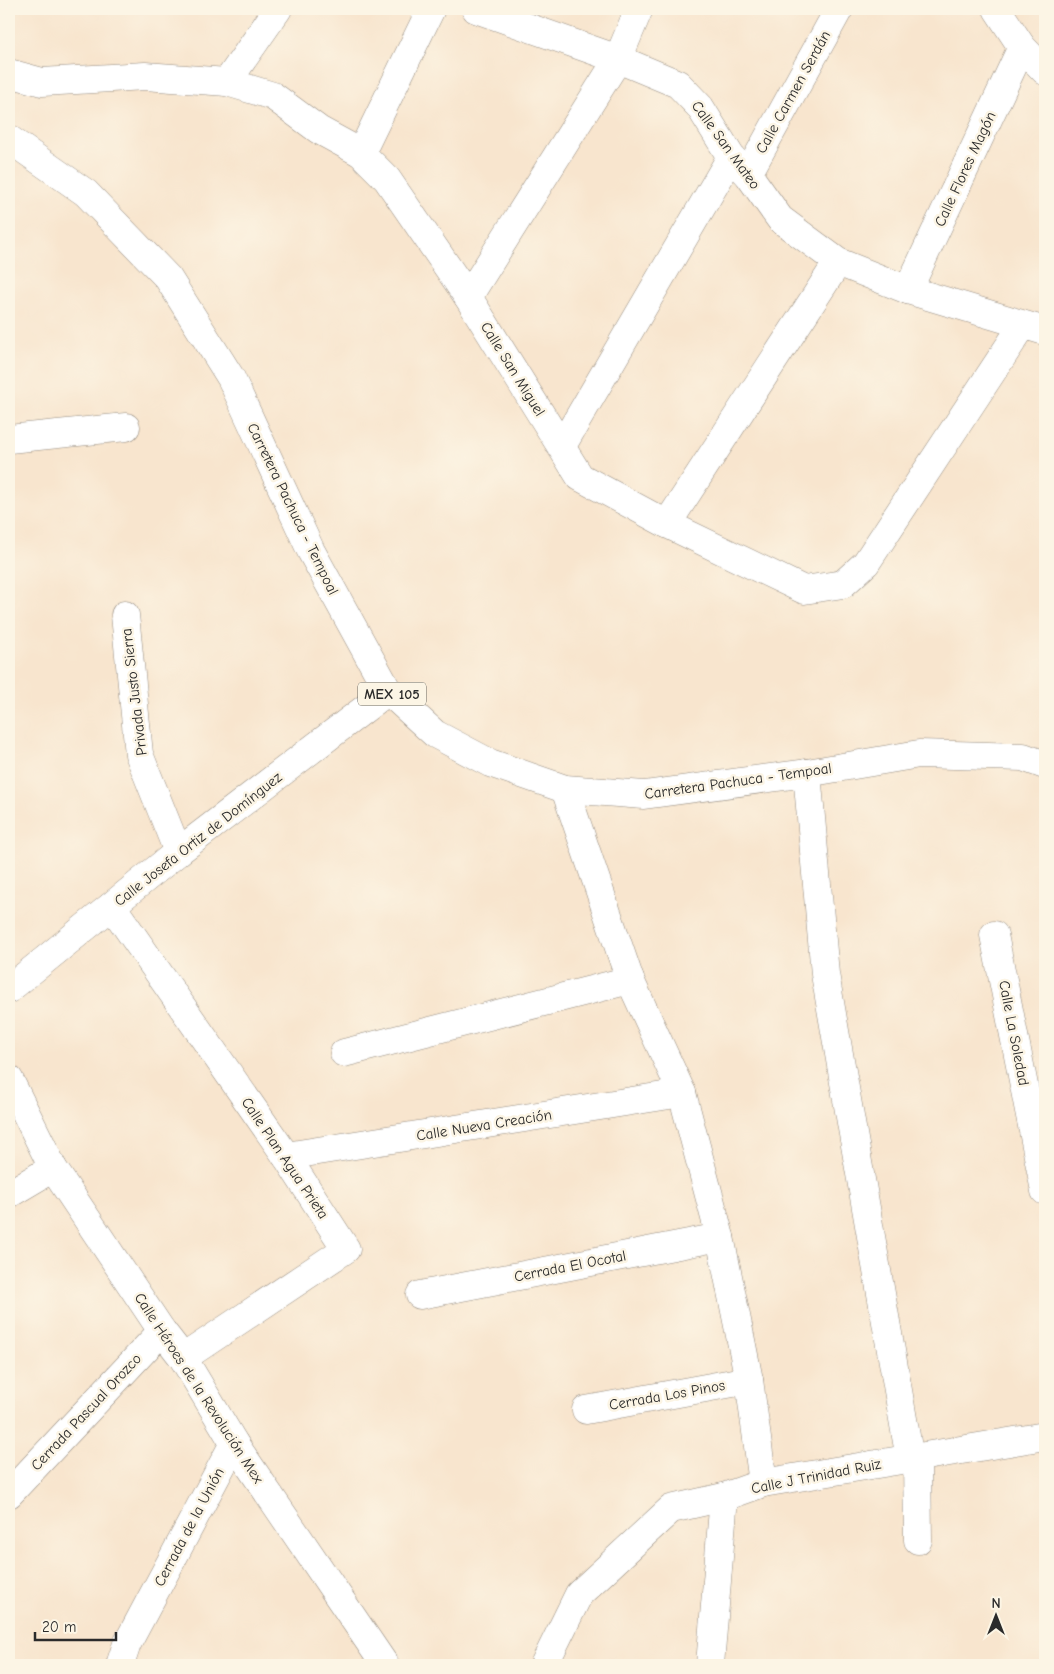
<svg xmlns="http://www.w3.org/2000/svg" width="1054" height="1674" viewBox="0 0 1054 1674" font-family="'Comic Neue',sans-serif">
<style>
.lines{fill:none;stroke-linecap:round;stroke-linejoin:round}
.minor-casing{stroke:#92887c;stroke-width:29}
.major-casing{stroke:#92887c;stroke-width:29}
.minor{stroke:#fff;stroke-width:28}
.major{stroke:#fff;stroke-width:28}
.labels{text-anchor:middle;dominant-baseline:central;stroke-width:5;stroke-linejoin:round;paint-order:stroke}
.shield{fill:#fcf5e5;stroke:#6a6863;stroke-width:1}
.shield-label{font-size:14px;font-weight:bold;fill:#2b2b2b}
.street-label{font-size:15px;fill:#2b2b2b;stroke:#fcf5e5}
</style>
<rect width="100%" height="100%" fill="#fcf5e5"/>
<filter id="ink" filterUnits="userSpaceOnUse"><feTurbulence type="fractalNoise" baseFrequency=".02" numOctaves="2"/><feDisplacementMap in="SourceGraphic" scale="10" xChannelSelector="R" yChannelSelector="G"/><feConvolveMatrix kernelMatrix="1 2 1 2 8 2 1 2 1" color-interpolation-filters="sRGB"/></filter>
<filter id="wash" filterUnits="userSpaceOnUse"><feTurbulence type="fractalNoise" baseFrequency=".0096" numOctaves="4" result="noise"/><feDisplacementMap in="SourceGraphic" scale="20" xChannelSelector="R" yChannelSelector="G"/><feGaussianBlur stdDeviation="1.12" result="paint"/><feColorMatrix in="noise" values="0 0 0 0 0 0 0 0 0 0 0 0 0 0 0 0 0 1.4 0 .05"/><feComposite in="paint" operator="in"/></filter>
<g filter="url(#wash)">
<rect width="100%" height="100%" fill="#f8e5ce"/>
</g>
<g filter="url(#ink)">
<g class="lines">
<defs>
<g id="minor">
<path d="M 476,9 L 618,59 L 678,84 L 700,107 L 731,157 L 748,174 L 780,219 L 838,262 L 908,290 L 1045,331"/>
<path d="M 997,9 L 1022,47 L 1045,71"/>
<path d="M 9,73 L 42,82 L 145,76 L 227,82 L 273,96 L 319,130 L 361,153 L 387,179 L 468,297 L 580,477 L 667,524 L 804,590 L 843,584 L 866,563 L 1023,325"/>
<path d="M 227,82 L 278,9"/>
<path d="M 361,153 L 431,9"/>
<path d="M 748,174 L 839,9"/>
<path d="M 908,290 L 1022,47"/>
<path d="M 468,297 L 618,59 L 639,9"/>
<path d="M 9,439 L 126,427"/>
<path d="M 562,446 L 731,157"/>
<path d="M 667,524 L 838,262"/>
<path d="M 125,615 L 139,754 L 178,852"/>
<path d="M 807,773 L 825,974 L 910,1459"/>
<path d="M 565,789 L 630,980 L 682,1093 L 720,1237 L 749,1380 L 763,1483"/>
<path d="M 112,906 L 286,1156 L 346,1249 L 183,1358"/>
<path d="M 994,935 L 1045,1191"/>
<path d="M 9,989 L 178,852 L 388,691"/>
<path d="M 344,1053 L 630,980"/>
<path d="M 9,1079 L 53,1168 L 162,1331 L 183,1358 L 234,1443 L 385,1665"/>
<path d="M 286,1156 L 682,1093"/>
<path d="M 9,1194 L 53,1168"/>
<path d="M 420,1295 L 720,1237"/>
<path d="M 586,1410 L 749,1380"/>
<path d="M 917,1457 L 918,1540"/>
<path d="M 9,1494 L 162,1331"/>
<path d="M 120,1665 L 127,1644 L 234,1443"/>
<path d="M 544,1665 L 579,1594 L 671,1509 L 724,1497 L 763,1483 L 1045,1436"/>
<path d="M 710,1665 L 724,1497"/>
</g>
<path id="major" d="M 9,139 L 86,193 L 168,278 L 231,378 L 311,551 L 388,691 L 435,734 L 490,763 L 565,789 L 644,795 L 807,773 L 919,754 L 1023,757 L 1045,765"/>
</defs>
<use href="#minor" class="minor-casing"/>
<use href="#major" class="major-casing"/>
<use href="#minor" class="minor"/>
<use href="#major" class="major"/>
</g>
</g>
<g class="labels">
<rect class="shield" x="358" y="682.5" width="68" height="23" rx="4"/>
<g class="shield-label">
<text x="392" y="694">MEX 105</text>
</g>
<g class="street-label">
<text transform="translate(793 92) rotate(-61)">Calle Carmen Serdán</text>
<text transform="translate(726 145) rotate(54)">Calle San Mateo</text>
<text transform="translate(965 169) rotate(-65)">Calle Flores Magón</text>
<text transform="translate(513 369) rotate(58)">Calle San Miguel</text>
<text transform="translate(293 509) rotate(64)">Carretera Pachuca - Tempoal</text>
<text transform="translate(134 692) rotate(-97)">Privada Justo Sierra</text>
<text transform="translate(738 781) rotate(-8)">Carretera Pachuca - Tempoal</text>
<text transform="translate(198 839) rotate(-38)">Calle Josefa Ortiz de Domínguez</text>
<text transform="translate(1014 1033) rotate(79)">Calle La Soledad</text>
<text transform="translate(484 1125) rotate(-9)">Calle Nueva Creación</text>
<text transform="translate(285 1158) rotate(56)">Calle Plan Agua Prieta</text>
<text transform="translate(570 1266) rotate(-11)">Cerrada El Ocotal</text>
<text transform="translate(199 1388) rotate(57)">Calle Héroes de la Revolución Mex</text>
<text transform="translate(667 1395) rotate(-10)">Cerrada Los Pinos</text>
<text transform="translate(86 1412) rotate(-47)">Cerrada Pascual Orozco</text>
<text transform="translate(816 1476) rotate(-11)">Calle J Trinidad Ruiz</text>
<text transform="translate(189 1527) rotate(-62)">Cerrada de la Unión</text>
</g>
</g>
<rect width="1054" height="1674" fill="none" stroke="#fcf5e5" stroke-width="30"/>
<g transform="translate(996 1616)" stroke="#fcf5e5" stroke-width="4" paint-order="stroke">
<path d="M0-4L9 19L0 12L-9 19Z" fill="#2b2b2b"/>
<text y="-8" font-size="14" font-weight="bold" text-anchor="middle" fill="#2b2b2b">N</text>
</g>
<path d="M35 1632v8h81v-8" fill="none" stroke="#2b2b2b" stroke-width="2.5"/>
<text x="42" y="1632" font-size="15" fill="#2b2b2b" stroke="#fcf5e5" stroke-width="4" paint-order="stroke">20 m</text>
</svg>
